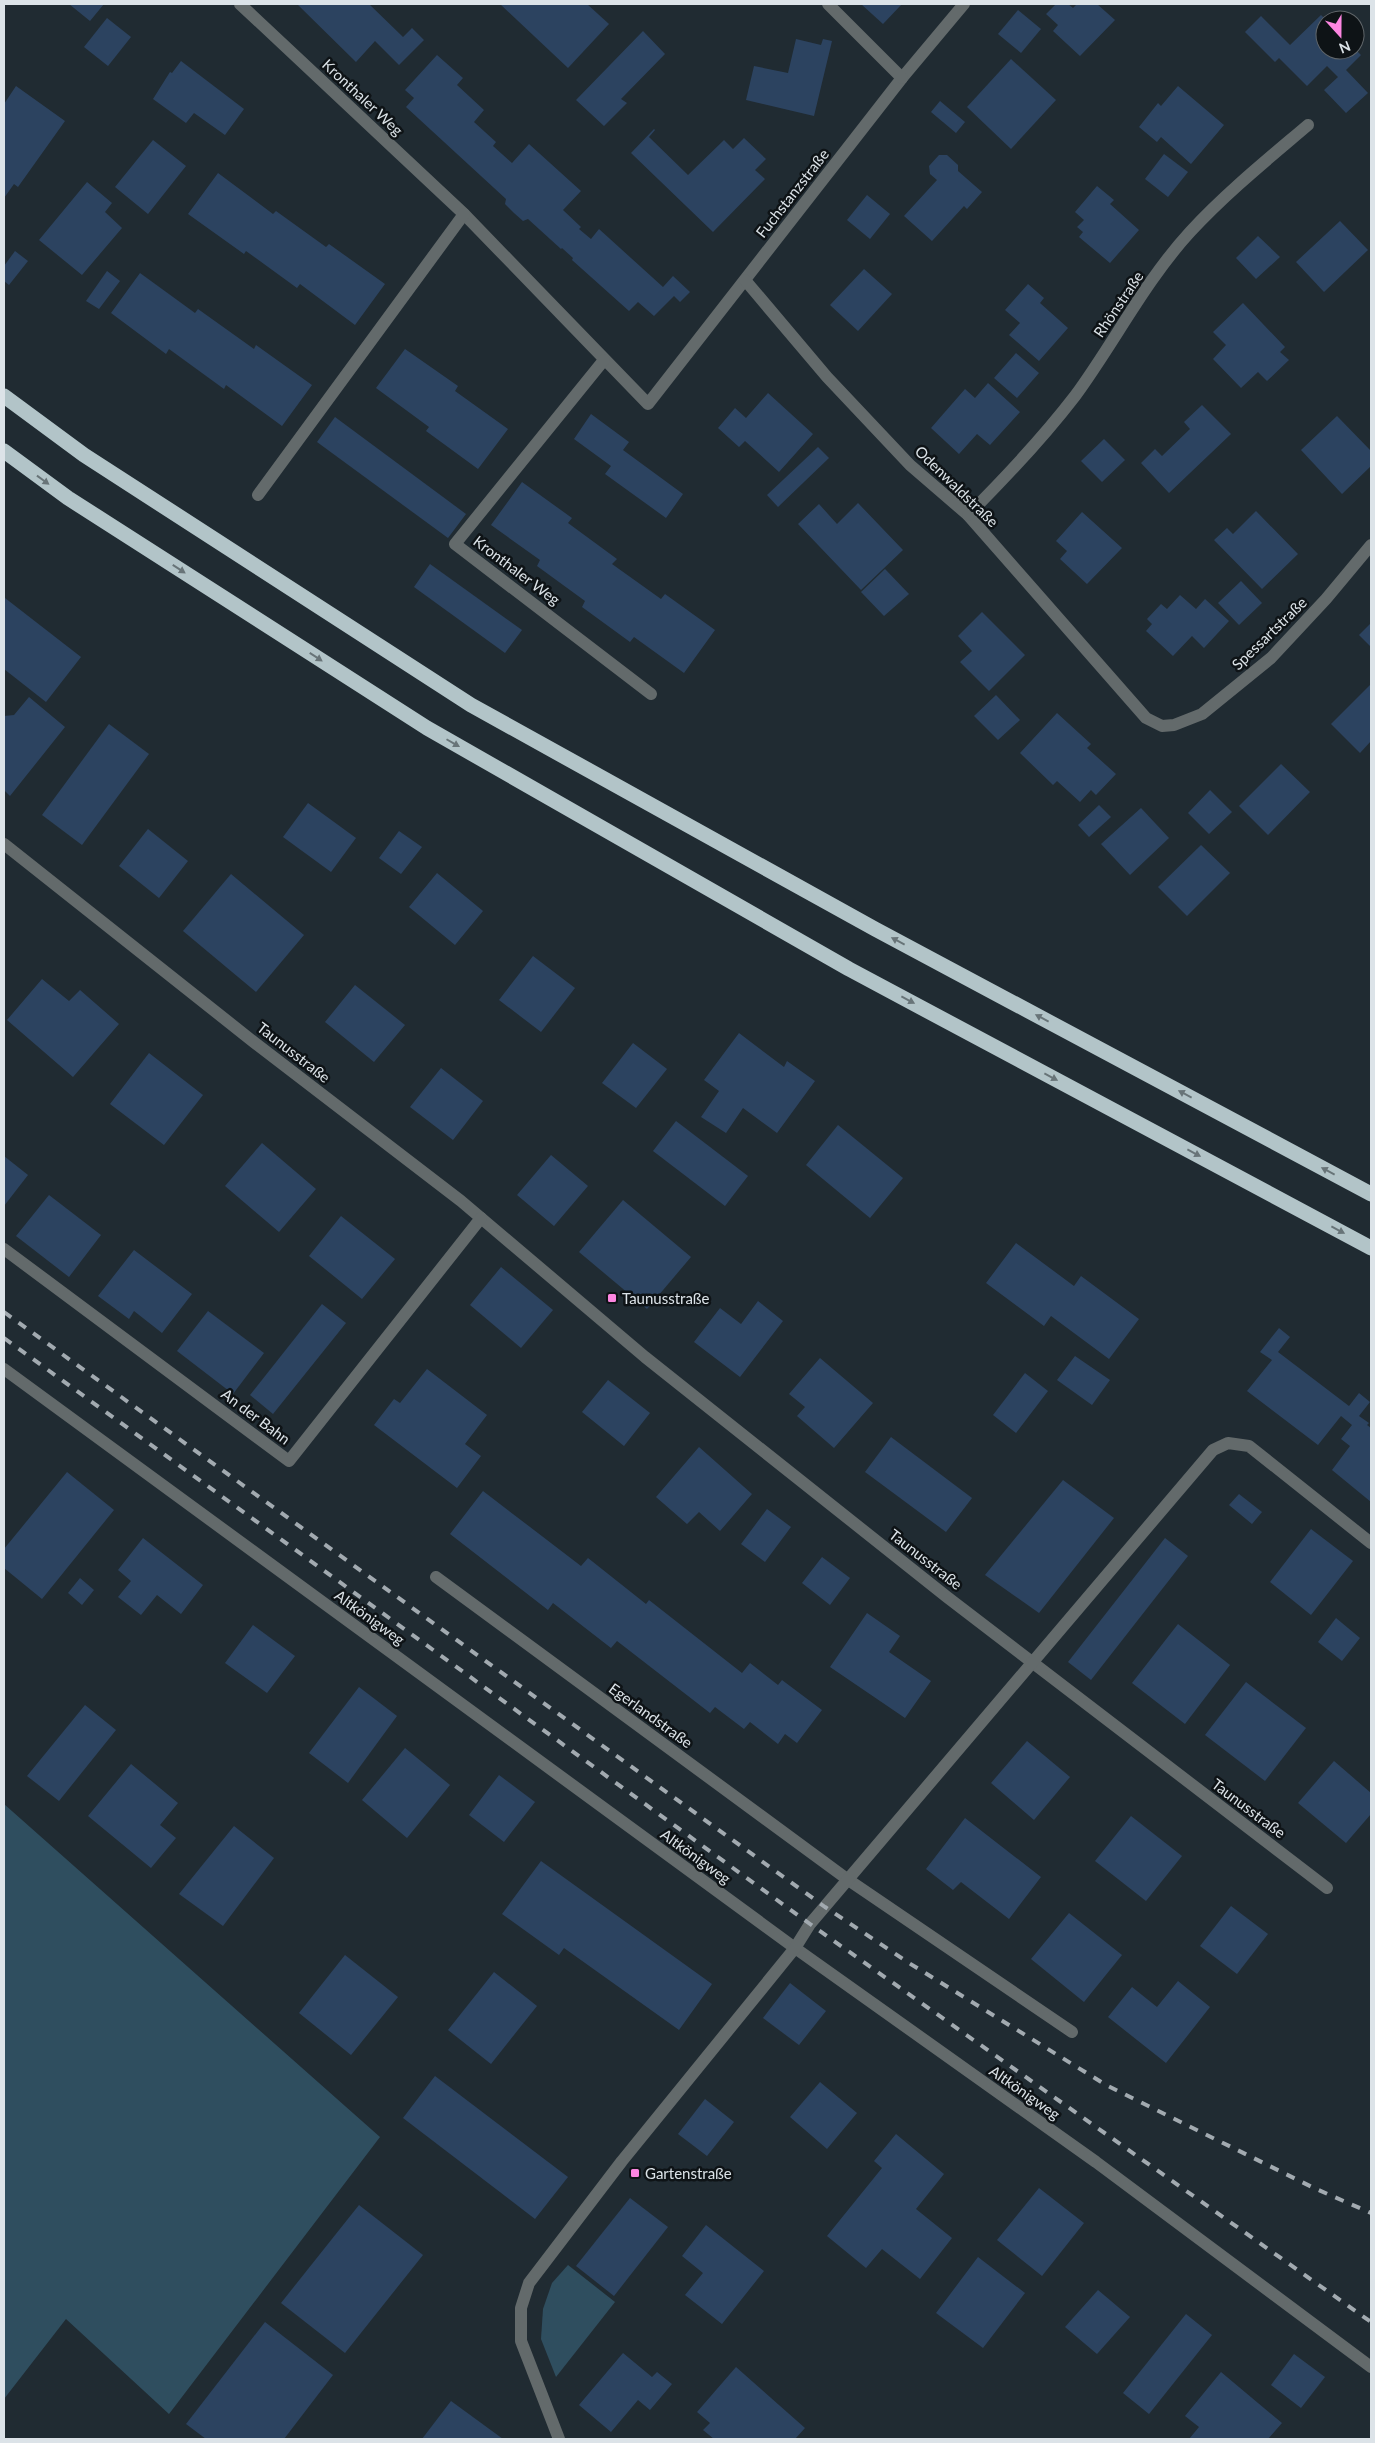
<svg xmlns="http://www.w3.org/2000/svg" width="1375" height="2443" viewBox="0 0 1375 2443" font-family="Lato,sans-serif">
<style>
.green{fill:#2f4e5f}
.building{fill:#2c4360}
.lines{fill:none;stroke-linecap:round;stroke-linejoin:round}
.street{stroke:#636a6b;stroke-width:12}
.highway{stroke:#b2c4c8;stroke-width:15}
.rail{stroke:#a2aab0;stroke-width:4;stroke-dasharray:9 9;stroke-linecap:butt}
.oneway{fill:#687478}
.poi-dot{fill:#fd86e1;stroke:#0e1316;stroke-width:2}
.labels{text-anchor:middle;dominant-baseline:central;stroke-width:5;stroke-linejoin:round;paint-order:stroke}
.street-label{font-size:15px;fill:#dce3e8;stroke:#0e1316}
.poi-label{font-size:15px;fill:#dce3e8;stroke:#0e1316;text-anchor:start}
</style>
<rect width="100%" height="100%" fill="#202b32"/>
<g class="green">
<path d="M 4,1804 L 380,2137 L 169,2414 L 66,2319 L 4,2399 Z"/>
<path d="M 568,2265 L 615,2302 L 556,2377 L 541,2339 L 543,2309 L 552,2283 Z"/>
</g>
<g class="building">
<path d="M 69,4 L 104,4 L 90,21 Z"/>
<path d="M 297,4 L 369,4 L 403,37 L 412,28 L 424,40 L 399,65 L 375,41 L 356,62 Z"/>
<path d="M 500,4 L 587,4 L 609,24 L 568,68 Z"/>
<path d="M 861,4 L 902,4 L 883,24 Z"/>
<path d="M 1056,4 L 1068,4 L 1073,8 L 1077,4 L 1097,4 L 1115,20 L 1080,56 L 1053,31 L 1058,25 L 1046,14 Z"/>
<path d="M 1018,10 L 1041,29 L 1021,53 L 998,34 Z"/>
<path d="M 1321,15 L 1325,19 L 1325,50 L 1355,49 L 1361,55 L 1346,70 L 1368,93 L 1346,113 L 1324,90 L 1338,77 L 1327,66 L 1307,86 L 1279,58 L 1275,62 L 1245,32 L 1261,16 L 1290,45 Z"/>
<path d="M 107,18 L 131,37 L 108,66 L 84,47 Z"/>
<path d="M 643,31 L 665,54 L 621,99 L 627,103 L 604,126 L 576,100 Z"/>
<path d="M 796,39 L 821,45 L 823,39 L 832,41 L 814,116 L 746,100 L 754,66 L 788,73 Z"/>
<path d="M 437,55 L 463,78 L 457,85 L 484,110 L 474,122 L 496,142 L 493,146 L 512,163 L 529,144 L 581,191 L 563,210 L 581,227 L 579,229 L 591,239 L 599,229 L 663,287 L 673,276 L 690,292 L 680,302 L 674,296 L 654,316 L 638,302 L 629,311 L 572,260 L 573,258 L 562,248 L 561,249 L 528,219 L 523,221 L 514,213 L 505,204 L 506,199 L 406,107 L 414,98 L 405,90 Z"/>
<path d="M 1011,59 L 1056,100 L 1011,149 L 967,107 Z"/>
<path d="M 181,61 L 244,109 L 225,135 L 194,113 L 186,123 L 153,99 L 170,72 L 172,73 Z"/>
<path d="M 16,86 L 65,121 L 18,187 L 14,184 L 4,198 L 4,104 Z"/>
<path d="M 1178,86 L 1224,125 L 1191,164 L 1161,137 L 1157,142 L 1139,127 L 1158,103 L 1161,106 Z"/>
<path d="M 940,101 L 965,122 L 956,133 L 931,112 Z"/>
<path d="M 654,129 L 655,130 L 649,137 L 688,175 L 724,140 L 733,149 L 744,138 L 766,159 L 755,170 L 765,179 L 713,232 L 631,153 Z"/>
<path d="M 153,140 L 186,166 L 148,214 L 115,187 Z"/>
<path d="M 1164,154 L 1188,172 L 1168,197 L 1145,179 Z"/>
<path d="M 939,155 L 947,155 L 958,165 L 958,171 L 982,192 L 967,209 L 964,206 L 932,241 L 904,216 L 937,180 L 930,174 L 929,166 Z"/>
<path d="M 218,173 L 273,214 L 276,211 L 326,247 L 329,244 L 385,284 L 355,325 L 300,284 L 297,288 L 246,251 L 244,254 L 188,214 Z"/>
<path d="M 87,182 L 112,203 L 105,212 L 122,228 L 82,275 L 39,240 Z"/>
<path d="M 1097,186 L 1114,200 L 1110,204 L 1139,230 L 1110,263 L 1079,237 L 1083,232 L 1077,227 L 1084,220 L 1075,212 Z"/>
<path d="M 867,195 L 890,214 L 870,239 L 847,220 Z"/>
<path d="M 1340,221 L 1368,250 L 1324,292 L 1296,262 Z"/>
<path d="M 1258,236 L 1280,257 L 1256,279 L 1236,258 Z"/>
<path d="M 15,251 L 28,261 L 9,285 L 4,281 L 4,266 Z"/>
<path d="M 864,269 L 892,294 L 858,331 L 830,305 Z"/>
<path d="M 107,271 L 120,281 L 99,309 L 86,301 Z"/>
<path d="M 140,273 L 195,313 L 198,309 L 254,349 L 256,345 L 312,385 L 282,426 L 226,385 L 224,389 L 169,349 L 166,354 L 111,313 Z"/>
<path d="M 1028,284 L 1044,298 L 1040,303 L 1068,328 L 1039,361 L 1009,335 L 1020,323 L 1005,310 Z"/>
<path d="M 1243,303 L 1285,347 L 1280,352 L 1289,360 L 1267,381 L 1258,372 L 1241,388 L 1213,359 L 1226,345 L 1213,332 Z"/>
<path d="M 405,349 L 458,386 L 455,391 L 508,429 L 478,469 L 426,431 L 429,427 L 376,388 Z"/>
<path d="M 1016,353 L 1039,373 L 1017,398 L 994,378 Z"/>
<path d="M 988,383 L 1020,412 L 990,445 L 977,434 L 959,454 L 931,428 L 965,389 L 975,398 Z"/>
<path d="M 768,393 L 813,434 L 779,472 L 745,441 L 739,447 L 718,428 L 735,408 L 746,418 Z"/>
<path d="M 1202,405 L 1231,434 L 1169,493 L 1141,463 L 1155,449 L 1162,456 L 1190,429 L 1184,422 Z"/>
<path d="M 591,414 L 629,442 L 623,450 L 683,494 L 666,518 L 605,474 L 611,466 L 574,439 Z"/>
<path d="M 1337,416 L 1371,451 L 1371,466 L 1342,494 L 1301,450 Z"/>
<path d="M 335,417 L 466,514 L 448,538 L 317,442 Z"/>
<path d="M 1104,439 L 1125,460 L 1102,482 L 1081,461 Z"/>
<path d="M 818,447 L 829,458 L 778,507 L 767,495 Z"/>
<path d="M 522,482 L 572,518 L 568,523 L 617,559 L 612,564 L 661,599 L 665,594 L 715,630 L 684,673 L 634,637 L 630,642 L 582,607 L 585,601 L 537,566 L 540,560 L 491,525 Z"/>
<path d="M 858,503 L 903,550 L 861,590 L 798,524 L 819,504 L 837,524 Z"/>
<path d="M 1256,511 L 1298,554 L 1262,589 L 1214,540 L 1227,528 L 1233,534 Z"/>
<path d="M 1082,512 L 1122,548 L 1087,584 L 1060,559 L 1067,551 L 1056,541 Z"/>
<path d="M 430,564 L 522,630 L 505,653 L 414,587 Z"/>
<path d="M 885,569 L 909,594 L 884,616 L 861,592 Z"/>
<path d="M 1241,581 L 1262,603 L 1239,625 L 1218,603 Z"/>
<path d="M 1180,595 L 1196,609 L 1205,599 L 1229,621 L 1204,648 L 1192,636 L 1173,656 L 1146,631 L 1152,624 L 1147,619 L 1161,604 L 1167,609 Z"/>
<path d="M 5,598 L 81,657 L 46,702 L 4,669 Z"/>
<path d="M 982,612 L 1025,655 L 989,691 L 960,662 L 972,651 L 958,636 Z"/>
<path d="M 1371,623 L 1371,647 L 1359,635 Z"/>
<path d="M 1371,684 L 1371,741 L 1360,753 L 1331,724 Z"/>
<path d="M 996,695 L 1020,720 L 998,740 L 974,716 Z"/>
<path d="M 29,697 L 65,727 L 10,796 L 4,790 L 4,716 L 14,715 Z"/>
<path d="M 1057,713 L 1091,744 L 1087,748 L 1116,774 L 1096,795 L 1091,790 L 1080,802 L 1057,781 L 1053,785 L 1020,753 Z"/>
<path d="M 109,724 L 149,754 L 82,845 L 42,815 Z"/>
<path d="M 1281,764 L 1310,792 L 1268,835 L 1239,806 Z"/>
<path d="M 1210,790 L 1232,812 L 1209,834 L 1188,813 Z"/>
<path d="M 308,803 L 356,838 L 331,872 L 283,837 Z"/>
<path d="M 1099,805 L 1111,817 L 1089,837 L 1078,825 Z"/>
<path d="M 1141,808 L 1169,838 L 1130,875 L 1101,844 Z"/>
<path d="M 148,829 L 188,861 L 159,898 L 119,866 Z"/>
<path d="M 399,831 L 422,847 L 401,874 L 379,858 Z"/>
<path d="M 1201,845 L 1230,873 L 1187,916 L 1158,887 Z"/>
<path d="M 437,873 L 483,911 L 455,945 L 409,907 Z"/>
<path d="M 231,874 L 304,935 L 256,992 L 183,931 Z"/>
<path d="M 533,956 L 575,988 L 541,1032 L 499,1000 Z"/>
<path d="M 42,979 L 69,1001 L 80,990 L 119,1024 L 73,1077 L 7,1020 Z"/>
<path d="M 355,985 L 405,1025 L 374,1062 L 325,1022 Z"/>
<path d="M 739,1033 L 784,1067 L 787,1061 L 815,1081 L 777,1133 L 743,1108 L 726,1133 L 701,1117 L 719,1091 L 704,1080 Z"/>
<path d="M 633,1043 L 667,1069 L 636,1108 L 602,1083 Z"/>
<path d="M 149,1053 L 203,1095 L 164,1145 L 110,1104 Z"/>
<path d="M 441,1068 L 483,1101 L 453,1140 L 410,1107 Z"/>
<path d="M 676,1121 L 748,1176 L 725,1206 L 653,1151 Z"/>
<path d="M 838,1125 L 903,1178 L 870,1218 L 806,1165 Z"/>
<path d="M 262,1143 L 316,1189 L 279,1232 L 225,1186 Z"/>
<path d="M 551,1155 L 588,1186 L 554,1226 L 517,1195 Z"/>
<path d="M 4,1156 L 28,1175 L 4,1206 Z"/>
<path d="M 49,1195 L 101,1235 L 69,1277 L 16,1236 Z"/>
<path d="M 623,1200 L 691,1257 L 647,1309 L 579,1252 Z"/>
<path d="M 341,1216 L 395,1259 L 362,1299 L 309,1256 Z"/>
<path d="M 1016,1243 L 1074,1286 L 1081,1276 L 1139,1319 L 1109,1359 L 1051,1316 L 1044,1326 L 986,1283 Z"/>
<path d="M 134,1250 L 192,1294 L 162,1333 L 134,1311 L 129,1319 L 98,1296 Z"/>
<path d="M 501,1267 L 553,1310 L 521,1348 L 470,1305 Z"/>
<path d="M 758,1301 L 783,1321 L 740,1377 L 694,1342 L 720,1308 L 741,1324 Z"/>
<path d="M 322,1304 L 346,1323 L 273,1414 L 250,1395 Z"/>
<path d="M 208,1311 L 264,1353 L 233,1394 L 177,1351 Z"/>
<path d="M 1279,1328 L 1290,1337 L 1278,1352 L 1349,1406 L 1359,1393 L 1370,1402 L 1359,1416 L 1369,1423 L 1367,1425 L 1371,1428 L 1371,1502 L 1332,1470 L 1350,1446 L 1341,1439 L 1352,1425 L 1341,1416 L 1318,1445 L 1247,1391 L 1272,1360 L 1260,1352 Z"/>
<path d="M 1075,1356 L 1110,1380 L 1092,1405 L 1057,1380 Z"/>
<path d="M 820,1358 L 873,1403 L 834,1448 L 797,1416 L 805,1407 L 789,1394 Z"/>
<path d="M 427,1369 L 487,1415 L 465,1444 L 481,1456 L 457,1488 L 374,1425 L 394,1399 L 400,1403 Z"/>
<path d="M 1025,1373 L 1048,1391 L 1016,1433 L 993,1415 Z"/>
<path d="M 608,1380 L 650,1413 L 624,1446 L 582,1412 Z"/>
<path d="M 891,1437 L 972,1498 L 946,1532 L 865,1472 Z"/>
<path d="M 699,1447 L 752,1494 L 720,1531 L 699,1512 L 687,1524 L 656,1497 Z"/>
<path d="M 67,1472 L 114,1510 L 42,1599 L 4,1568 L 4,1549 Z"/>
<path d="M 1063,1480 L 1114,1518 L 1039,1613 L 985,1575 Z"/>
<path d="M 483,1491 L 581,1566 L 588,1558 L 646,1604 L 649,1600 L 742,1673 L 750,1663 L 778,1685 L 782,1680 L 822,1710 L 797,1743 L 785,1734 L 778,1744 L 750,1722 L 744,1729 L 715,1707 L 710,1713 L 617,1641 L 611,1648 L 553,1603 L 548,1610 L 450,1534 Z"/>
<path d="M 1239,1494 L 1262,1512 L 1252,1524 L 1229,1505 Z"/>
<path d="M 767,1509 L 791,1527 L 765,1562 L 741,1544 Z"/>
<path d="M 1311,1529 L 1353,1561 L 1311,1615 L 1270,1582 Z"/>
<path d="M 143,1538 L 203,1585 L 181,1614 L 157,1595 L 141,1615 L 118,1597 L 131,1581 L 118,1570 Z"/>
<path d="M 1165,1538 L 1188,1556 L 1091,1680 L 1068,1662 Z"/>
<path d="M 822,1557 L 850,1578 L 830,1605 L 802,1583 Z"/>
<path d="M 80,1578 L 94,1590 L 82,1605 L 68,1593 Z"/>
<path d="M 867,1613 L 900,1636 L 889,1652 L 931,1681 L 905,1718 L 830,1667 Z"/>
<path d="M 1336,1618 L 1360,1638 L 1342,1661 L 1318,1642 Z"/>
<path d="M 1178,1624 L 1230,1665 L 1185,1724 L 1132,1683 Z"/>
<path d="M 253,1625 L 295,1656 L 267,1693 L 225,1663 Z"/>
<path d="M 1246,1682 L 1306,1728 L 1265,1781 L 1205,1735 Z"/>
<path d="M 359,1687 L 397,1716 L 348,1783 L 309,1753 Z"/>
<path d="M 85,1705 L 116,1730 L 59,1801 L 27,1776 Z"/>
<path d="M 1027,1741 L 1070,1777 L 1034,1820 L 991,1783 Z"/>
<path d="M 405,1748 L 450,1785 L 407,1838 L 362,1800 Z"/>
<path d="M 1334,1761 L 1371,1793 L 1371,1814 L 1346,1843 L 1298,1803 Z"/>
<path d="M 131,1764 L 178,1803 L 160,1825 L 176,1838 L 151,1868 L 88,1816 Z"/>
<path d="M 499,1775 L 535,1802 L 504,1842 L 469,1815 Z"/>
<path d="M 1131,1816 L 1182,1856 L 1146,1901 L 1095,1861 Z"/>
<path d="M 965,1818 L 1041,1877 L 1009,1919 L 961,1882 L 953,1890 L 926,1869 Z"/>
<path d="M 234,1826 L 274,1858 L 223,1926 L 179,1894 Z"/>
<path d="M 541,1861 L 712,1984 L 679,2030 L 564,1948 L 559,1955 L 502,1914 Z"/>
<path d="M 1231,1906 L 1268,1934 L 1237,1974 L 1200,1946 Z"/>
<path d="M 1069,1913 L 1122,1955 L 1084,2002 L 1031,1959 Z"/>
<path d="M 345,1955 L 398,1997 L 351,2055 L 299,2013 Z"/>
<path d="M 494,1972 L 537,2006 L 491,2064 L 448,2030 Z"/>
<path d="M 1178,1981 L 1210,2007 L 1166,2063 L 1108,2017 L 1132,1987 L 1157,2007 Z"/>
<path d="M 790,1983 L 826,2011 L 799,2045 L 763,2018 Z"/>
<path d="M 435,2076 L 568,2177 L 535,2219 L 403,2118 Z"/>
<path d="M 820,2082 L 857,2113 L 827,2149 L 790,2117 Z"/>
<path d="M 705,2099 L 734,2122 L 707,2156 L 678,2134 Z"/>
<path d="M 896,2134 L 944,2174 L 916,2209 L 952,2238 L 920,2279 L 882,2249 L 866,2268 L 827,2236 L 882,2168 L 874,2161 Z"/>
<path d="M 1039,2188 L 1084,2223 L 1042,2276 L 997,2240 Z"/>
<path d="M 630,2198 L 668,2227 L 614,2296 L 576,2266 Z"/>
<path d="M 359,2205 L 423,2255 L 345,2353 L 281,2303 Z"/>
<path d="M 706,2225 L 764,2271 L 722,2324 L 685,2295 L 703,2273 L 682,2256 Z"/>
<path d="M 978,2257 L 1025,2293 L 983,2348 L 936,2313 Z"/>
<path d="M 1098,2290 L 1130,2317 L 1097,2354 L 1065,2327 Z"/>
<path d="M 1186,2314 L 1212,2335 L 1149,2414 L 1123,2393 Z"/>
<path d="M 265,2322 L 333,2375 L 284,2439 L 206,2439 L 186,2424 Z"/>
<path d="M 623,2353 L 652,2377 L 657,2372 L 672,2384 L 650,2410 L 638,2400 L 611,2432 L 579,2405 Z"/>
<path d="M 1294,2354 L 1325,2377 L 1301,2408 L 1271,2385 Z"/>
<path d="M 736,2367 L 805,2428 L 795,2439 L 714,2439 L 703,2430 L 710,2423 L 697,2412 Z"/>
<path d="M 1221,2372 L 1282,2423 L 1268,2439 L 1189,2439 L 1199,2427 L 1185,2416 Z"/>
<path d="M 451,2401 L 503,2439 L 422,2439 Z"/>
</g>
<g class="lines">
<g class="street">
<path d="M 240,4 L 464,214 L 648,404 L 902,78 L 964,4"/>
<path d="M 828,4 L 902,78"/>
<path d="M 745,280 L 827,377 L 910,465 L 968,515 L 1146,718 L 1162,726 L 1174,725 L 1202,714 L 1271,658 L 1326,599 L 1371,545"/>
<path d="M 604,360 L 455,544 L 651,694"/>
<path d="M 258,495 L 464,214"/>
<path d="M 968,515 C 1006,477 1042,439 1075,396 C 1114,343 1145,281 1190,232 C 1226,193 1268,159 1308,125"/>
<path d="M 4,844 L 255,1043 L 461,1201 L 645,1357 L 947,1597 L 1327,1888"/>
<path d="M 4,1249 L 289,1461 L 481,1218"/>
<path d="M 4,1369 L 795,1948 L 1096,2162 L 1371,2367"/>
<path d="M 436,1577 L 847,1879 L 1072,2032"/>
<path d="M 559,2439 L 521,2341 L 521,2308 L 529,2283 L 622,2161 L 795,1948 L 810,1924 L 1213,1450 L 1228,1443 L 1249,1446 L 1371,1543"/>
</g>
<g class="highway">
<path d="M 4,396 L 84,455 L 471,705 L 875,929 L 1371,1194"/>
<path d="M 4,451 L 68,498 L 427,728 L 849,969 L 1371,1248"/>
</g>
<g class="rail">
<path d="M 4,1312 L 825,1907 L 909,1963 L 1106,2085 L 1314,2188 L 1371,2213"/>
<path d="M 4,1338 L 810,1924 L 1371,2322"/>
</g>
</g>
<defs><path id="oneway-solid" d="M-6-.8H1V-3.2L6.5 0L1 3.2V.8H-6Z" transform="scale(1.25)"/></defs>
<g class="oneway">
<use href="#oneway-solid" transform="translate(43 480) rotate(36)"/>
<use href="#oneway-solid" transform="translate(179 569) rotate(33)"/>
<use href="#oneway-solid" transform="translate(316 657) rotate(33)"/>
<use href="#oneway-solid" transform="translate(453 743) rotate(30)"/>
<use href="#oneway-solid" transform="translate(898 941) rotate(-152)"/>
<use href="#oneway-solid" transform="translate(908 1000) rotate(28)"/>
<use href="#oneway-solid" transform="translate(1042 1018) rotate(-152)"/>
<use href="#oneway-solid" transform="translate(1051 1077) rotate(28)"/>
<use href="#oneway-solid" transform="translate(1185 1094) rotate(-152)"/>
<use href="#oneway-solid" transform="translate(1194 1153) rotate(28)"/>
<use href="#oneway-solid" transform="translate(1328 1171) rotate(-152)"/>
<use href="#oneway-solid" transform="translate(1338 1230) rotate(28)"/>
</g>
<g class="poi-dot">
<rect x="607" y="1293" width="10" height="10" rx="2.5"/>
<rect x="630" y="2168" width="10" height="10" rx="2.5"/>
</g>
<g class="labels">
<g class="street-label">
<text transform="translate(363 97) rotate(43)">Kronthaler Weg</text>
<text transform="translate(792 193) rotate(-52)">Fuchstanzstraße</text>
<text transform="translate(1118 304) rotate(-56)">Rhönstraße</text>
<text transform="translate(957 486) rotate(44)">Odenwaldstraße</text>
<text transform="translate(517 570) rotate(37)">Kronthaler Weg</text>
<text transform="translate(1269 633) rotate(-44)">Spessartstraße</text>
<text transform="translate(294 1052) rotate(38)">Taunusstraße</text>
<text transform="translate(256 1416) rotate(37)">An der Bahn</text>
<text transform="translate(926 1559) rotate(38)">Taunusstraße</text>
<text transform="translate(370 1617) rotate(36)">Altkönigweg</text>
<text transform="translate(651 1715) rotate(36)">Egerlandstraße</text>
<text transform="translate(1249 1808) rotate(37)">Taunusstraße</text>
<text transform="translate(696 1856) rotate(36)">Altkönigweg</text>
<text transform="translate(1025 2092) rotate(35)">Altkönigweg</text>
</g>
<g class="poi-label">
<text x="622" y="1298">Taunusstraße</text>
<text x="645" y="2173">Gartenstraße</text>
</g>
</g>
<rect width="1375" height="2443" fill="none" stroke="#dce3e8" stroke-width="10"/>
<g transform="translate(1340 35) rotate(159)"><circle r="24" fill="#0e1316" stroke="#60666a"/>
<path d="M0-4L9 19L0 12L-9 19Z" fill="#fd86e1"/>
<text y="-8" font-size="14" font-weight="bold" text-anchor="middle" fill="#dce3e8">N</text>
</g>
</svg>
